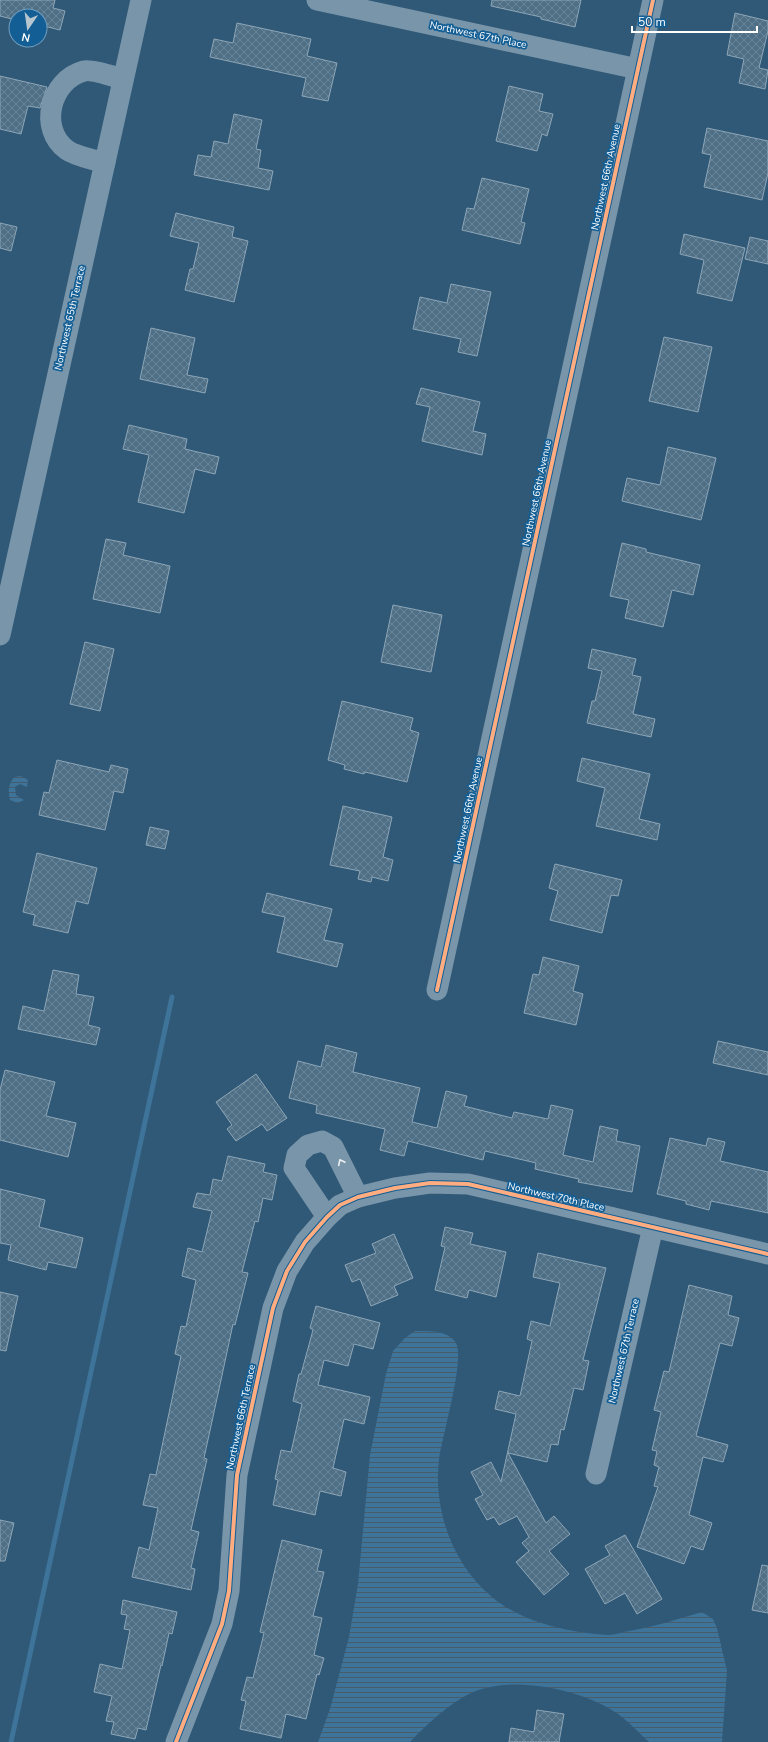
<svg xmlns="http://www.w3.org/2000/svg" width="768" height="1742" viewBox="0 0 768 1742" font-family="'Nunito Sans',sans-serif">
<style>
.water{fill:url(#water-rules)}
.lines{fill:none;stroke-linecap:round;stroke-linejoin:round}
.stream{stroke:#3e739a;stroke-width:5}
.building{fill:url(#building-cross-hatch);stroke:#8ea6b7}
.minor{stroke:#7995aa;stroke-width:21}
.cycleway-casing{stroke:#125e95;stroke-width:6}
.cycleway{stroke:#ffac80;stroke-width:4}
.oneway{stroke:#ebeff2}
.labels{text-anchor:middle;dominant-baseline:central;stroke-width:3.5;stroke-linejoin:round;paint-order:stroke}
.street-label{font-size:10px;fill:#fff;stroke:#125e95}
</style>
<defs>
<pattern id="water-rules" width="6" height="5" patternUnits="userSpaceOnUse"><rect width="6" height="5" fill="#3e739a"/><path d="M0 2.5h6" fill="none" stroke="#465c6b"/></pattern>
<pattern id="building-cross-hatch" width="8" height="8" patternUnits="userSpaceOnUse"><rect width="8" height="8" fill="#4e6f86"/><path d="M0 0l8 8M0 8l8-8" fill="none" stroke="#698598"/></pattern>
</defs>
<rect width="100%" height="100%" fill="#305977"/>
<g class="water">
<path d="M 21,776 L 28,780 L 27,787 L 20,784 L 15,787 L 16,795 L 24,800 L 18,803 L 10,800 C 8,791 8,785 14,777 Z"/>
<path d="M 415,1331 C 427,1331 449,1330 456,1343 C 465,1360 442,1437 439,1459 C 433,1509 452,1564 492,1597 C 521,1622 570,1633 608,1635 C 615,1635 622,1632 629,1631 C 654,1627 678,1619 702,1612 L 713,1619 L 717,1628 L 727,1671 L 722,1742 L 649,1742 C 640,1734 631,1724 622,1717 C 588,1690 509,1673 469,1694 C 449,1704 425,1726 410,1742 L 318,1742 L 330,1709 L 349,1637 L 358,1584 L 370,1455 L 386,1374 L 393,1351 L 405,1338 Z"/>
</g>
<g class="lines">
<path class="stream" d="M 11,1742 L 172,997"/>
</g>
<g class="building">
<path d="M 0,0 L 55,0 L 53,8 L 65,11 L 60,30 L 40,25 L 40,16 L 16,16 L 16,20 L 0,16 Z"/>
<path d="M 492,0 L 581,0 L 575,27 L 541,19 L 541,17 L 491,6 Z"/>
<path d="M 735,13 L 768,21 L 768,31 L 759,68 L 768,70 L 765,89 L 739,83 L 744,59 L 727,55 Z"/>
<path d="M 237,23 L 311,39 L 307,56 L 337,63 L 328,101 L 302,96 L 306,78 L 210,57 L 214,39 L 233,43 Z"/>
<path d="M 0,76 L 47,87 L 40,108 L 28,106 L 21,134 L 0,129 Z"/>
<path d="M 509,86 L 543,94 L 539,111 L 553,114 L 547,136 L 542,134 L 537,151 L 496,141 Z"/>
<path d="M 234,114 L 262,120 L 256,149 L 261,150 L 258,168 L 273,171 L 269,190 L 194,175 L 198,155 L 211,157 L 214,141 L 228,144 Z"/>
<path d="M 707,128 L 768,141 L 768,173 L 762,200 L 704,187 L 711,155 L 702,153 Z"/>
<path d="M 482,178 L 529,189 L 521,222 L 525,223 L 520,244 L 462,230 L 467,208 L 474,209 Z"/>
<path d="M 176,213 L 234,227 L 232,237 L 248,241 L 234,302 L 185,290 L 190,269 L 193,269 L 199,243 L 170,236 Z"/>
<path d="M 0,223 L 17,227 L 11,251 L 0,248 Z"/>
<path d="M 684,234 L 745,248 L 732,301 L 697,293 L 704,260 L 680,254 Z"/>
<path d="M 750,237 L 768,241 L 768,264 L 745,259 Z"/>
<path d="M 451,284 L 491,292 L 477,356 L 458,352 L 461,339 L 413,329 L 420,297 L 447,303 Z"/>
<path d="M 151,328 L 195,338 L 187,375 L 208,379 L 205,393 L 140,379 Z"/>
<path d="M 664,337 L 712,347 L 698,412 L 649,401 Z"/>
<path d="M 421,388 L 480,402 L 473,431 L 486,434 L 482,455 L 422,441 L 430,407 L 416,404 Z"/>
<path d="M 129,425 L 187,439 L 185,449 L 219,457 L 215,474 L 195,469 L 184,513 L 138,502 L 149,455 L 123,449 Z"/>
<path d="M 668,447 L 716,458 L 701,520 L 622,501 L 627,478 L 660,485 Z"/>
<path d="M 106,539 L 126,543 L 123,555 L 170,566 L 160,613 L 93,599 Z"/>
<path d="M 622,543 L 646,549 L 646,552 L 700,565 L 693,595 L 672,590 L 663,627 L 625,618 L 629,600 L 610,596 Z"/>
<path d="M 393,605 L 442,615 L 431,672 L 381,662 Z"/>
<path d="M 85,642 L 114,649 L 100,711 L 70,704 Z"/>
<path d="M 592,649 L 636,659 L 632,675 L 641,677 L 633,714 L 655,719 L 651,737 L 587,723 L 592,701 L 595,701 L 602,671 L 588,668 Z"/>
<path d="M 342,701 L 413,718 L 410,730 L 419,733 L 407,782 L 365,772 L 364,774 L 344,769 L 345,765 L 328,760 Z"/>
<path d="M 582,758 L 650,774 L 639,819 L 660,824 L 657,840 L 596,826 L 605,788 L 577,781 Z"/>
<path d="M 57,760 L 109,772 L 111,765 L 128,769 L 123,793 L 114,791 L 105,830 L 39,815 L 44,792 L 49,793 Z"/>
<path d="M 343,806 L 392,817 L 383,857 L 393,860 L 388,881 L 372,877 L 371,882 L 358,879 L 360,871 L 330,865 Z"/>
<path d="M 150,827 L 169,831 L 165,849 L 146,845 Z"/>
<path d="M 37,853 L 97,868 L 88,904 L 76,901 L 68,933 L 33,925 L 35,915 L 23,912 Z"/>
<path d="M 555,864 L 622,880 L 618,896 L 611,895 L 602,933 L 550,920 L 558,891 L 549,888 Z"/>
<path d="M 267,893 L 332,909 L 324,940 L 343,944 L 337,967 L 277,952 L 285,917 L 262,912 Z"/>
<path d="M 543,957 L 579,966 L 573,991 L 583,994 L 576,1025 L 524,1013 L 533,974 L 539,975 Z"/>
<path d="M 53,970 L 79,975 L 76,994 L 94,997 L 88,1025 L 100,1028 L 96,1045 L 18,1029 L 23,1006 L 44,1011 Z"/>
<path d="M 718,1041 L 768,1052 L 768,1075 L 713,1063 Z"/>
<path d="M 326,1045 L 357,1053 L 353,1072 L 420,1088 L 412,1122 L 437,1128 L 446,1091 L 467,1096 L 464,1106 L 512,1118 L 514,1112 L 548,1119 L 551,1105 L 573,1110 L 563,1155 L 593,1162 L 600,1126 L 618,1130 L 616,1141 L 640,1146 L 632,1192 L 578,1182 L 579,1179 L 535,1169 L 536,1163 L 485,1151 L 483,1160 L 408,1141 L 404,1156 L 380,1150 L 385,1129 L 316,1113 L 317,1105 L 289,1098 L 298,1061 L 321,1067 Z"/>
<path d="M 5,1070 L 55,1082 L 46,1116 L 76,1123 L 68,1157 L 0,1140 L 0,1090 Z"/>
<path d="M 256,1074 L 287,1118 L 267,1131 L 262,1124 L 236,1141 L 227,1129 L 232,1125 L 216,1102 Z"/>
<path d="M 670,1138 L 706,1146 L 708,1138 L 725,1142 L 720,1161 L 768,1172 L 768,1213 L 711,1201 L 709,1210 L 686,1204 L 686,1201 L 657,1194 Z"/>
<path d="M 228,1156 L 265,1164 L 263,1172 L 277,1175 L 272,1200 L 263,1198 L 258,1222 L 255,1221 L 242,1272 L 248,1273 L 235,1325 L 233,1324 L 221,1380 L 204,1458 L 207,1459 L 191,1530 L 199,1532 L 191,1568 L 195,1569 L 191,1590 L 132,1577 L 139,1547 L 149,1550 L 158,1508 L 143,1505 L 150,1474 L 156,1475 L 181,1356 L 175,1354 L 181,1326 L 186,1327 L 196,1280 L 182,1276 L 188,1248 L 202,1252 L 212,1211 L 193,1207 L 197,1193 L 210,1195 L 213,1179 L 222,1181 Z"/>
<path d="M 0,1189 L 45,1200 L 39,1227 L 83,1238 L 76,1268 L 48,1262 L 46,1270 L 8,1260 L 11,1245 L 0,1243 Z"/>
<path d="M 445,1227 L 473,1233 L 470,1244 L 506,1252 L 496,1297 L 469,1290 L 467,1298 L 435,1290 L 445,1247 L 441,1246 Z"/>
<path d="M 394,1234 L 413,1278 L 394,1286 L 398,1295 L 371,1306 L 360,1279 L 352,1282 L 345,1265 L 376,1253 L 372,1244 Z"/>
<path d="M 538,1253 L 606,1268 L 583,1360 L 589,1361 L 583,1390 L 574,1388 L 564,1430 L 561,1429 L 558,1445 L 551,1444 L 547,1462 L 508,1453 L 546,1523 L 554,1516 L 570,1534 L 549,1551 L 569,1574 L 544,1595 L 516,1562 L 529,1551 L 522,1543 L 529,1537 L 517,1516 L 499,1525 L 494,1517 L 487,1520 L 475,1499 L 483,1495 L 471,1472 L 491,1462 L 501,1482 L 516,1414 L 495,1409 L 499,1391 L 520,1396 L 532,1341 L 527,1339 L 531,1321 L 550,1326 L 560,1283 L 533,1277 Z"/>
<path d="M 689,1285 L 732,1296 L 728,1315 L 739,1318 L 732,1346 L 720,1343 L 696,1436 L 728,1445 L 723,1462 L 703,1457 L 689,1515 L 712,1523 L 703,1550 L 691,1546 L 684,1564 L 637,1547 L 658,1487 L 654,1486 L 659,1467 L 654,1465 L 657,1451 L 652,1450 L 661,1412 L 654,1410 L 664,1371 L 669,1372 Z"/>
<path d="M 0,1292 L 18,1296 L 6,1351 L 0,1350 Z"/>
<path d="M 316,1306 L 380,1323 L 373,1349 L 354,1344 L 348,1366 L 324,1360 L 318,1385 L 370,1397 L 364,1424 L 344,1419 L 333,1468 L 346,1472 L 341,1496 L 320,1491 L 315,1515 L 273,1505 L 278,1480 L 275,1479 L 281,1450 L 291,1452 L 302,1404 L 293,1401 L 299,1374 L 301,1374 L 313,1330 L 310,1328 Z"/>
<path d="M 0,1520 L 14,1523 L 5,1561 L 0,1561 Z"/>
<path d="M 625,1535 L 662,1599 L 637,1614 L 625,1593 L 605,1604 L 585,1569 L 610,1555 L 605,1546 Z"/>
<path d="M 282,1540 L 322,1550 L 317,1571 L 324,1572 L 313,1616 L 322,1618 L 314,1655 L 324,1658 L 319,1675 L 317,1674 L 306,1719 L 286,1714 L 281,1738 L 240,1729 L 246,1701 L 241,1700 L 247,1677 L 253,1678 L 264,1633 L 260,1632 Z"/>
<path d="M 762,1565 L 768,1566 L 768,1613 L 752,1610 Z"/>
<path d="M 123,1600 L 177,1612 L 172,1634 L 169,1633 L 162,1666 L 161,1665 L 146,1730 L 138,1728 L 135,1739 L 111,1734 L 114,1722 L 106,1721 L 112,1696 L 94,1692 L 100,1664 L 122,1669 L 130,1630 L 124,1629 L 127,1615 L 121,1614 Z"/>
<path d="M 537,1710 L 564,1714 L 559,1742 L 509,1742 L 511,1728 L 534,1732 Z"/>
</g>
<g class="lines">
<g class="minor">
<path d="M 317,0 L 638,69"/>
<path d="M 105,163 C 93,159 77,157 67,150 C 38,129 50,80 84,71 C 91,69 115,77 123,79"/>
<path d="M 0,635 L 141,0"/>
<path d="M 437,990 L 653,0"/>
<path d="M 327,1217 L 294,1168 L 297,1155 L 308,1145 L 322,1141 L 333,1147 L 358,1197"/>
<path d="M 596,1474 L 653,1227"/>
<path d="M 176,1742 L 222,1624 L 229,1591 L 237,1475 L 273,1308 L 287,1271 L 305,1242 L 327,1217 L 340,1205 L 358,1197 L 395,1188 L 430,1183 L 468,1184 L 768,1254"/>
</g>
<defs>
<g id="cycleway">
<path d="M 437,990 L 653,0"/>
<path d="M 176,1742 L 222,1624 L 229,1591 L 237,1475 L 273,1308 L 287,1271 L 305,1242 L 327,1217 L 340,1205 L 358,1197 L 395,1188 L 430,1183 L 468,1184 L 768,1254"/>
</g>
</defs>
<use href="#cycleway" class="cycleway-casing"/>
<use href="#cycleway" class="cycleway"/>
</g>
<defs><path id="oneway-chevron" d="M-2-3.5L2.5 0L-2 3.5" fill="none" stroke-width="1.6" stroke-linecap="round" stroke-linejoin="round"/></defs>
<use class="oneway" href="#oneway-chevron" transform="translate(341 1162) rotate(-116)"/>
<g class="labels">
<g class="street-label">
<text transform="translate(478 35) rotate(12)">Northwest 67th Place</text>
<text transform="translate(606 177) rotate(-78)">Northwest 66th Avenue</text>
<text transform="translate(70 318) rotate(-77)">Northwest 65th Terrace</text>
<text transform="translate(537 493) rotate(-78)">Northwest 66th Avenue</text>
<text transform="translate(468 810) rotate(-78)">Northwest 66th Avenue</text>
<text transform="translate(556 1197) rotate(13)">Northwest 70th Place</text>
<text transform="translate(624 1351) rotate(-77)">Northwest 67th Terrace</text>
<text transform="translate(241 1417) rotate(-78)">Northwest 66th Terrace</text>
</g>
</g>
<g transform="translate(28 28) rotate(193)"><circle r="19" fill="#125e95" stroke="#719ebf"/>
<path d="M0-3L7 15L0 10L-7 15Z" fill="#b7c5cf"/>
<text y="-6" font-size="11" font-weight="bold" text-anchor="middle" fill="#ffffff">N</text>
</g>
<path d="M632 26v6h125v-6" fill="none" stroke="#ffffff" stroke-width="2"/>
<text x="638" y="26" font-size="12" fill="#ffffff" stroke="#125e95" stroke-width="3" paint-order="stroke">50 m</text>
</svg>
